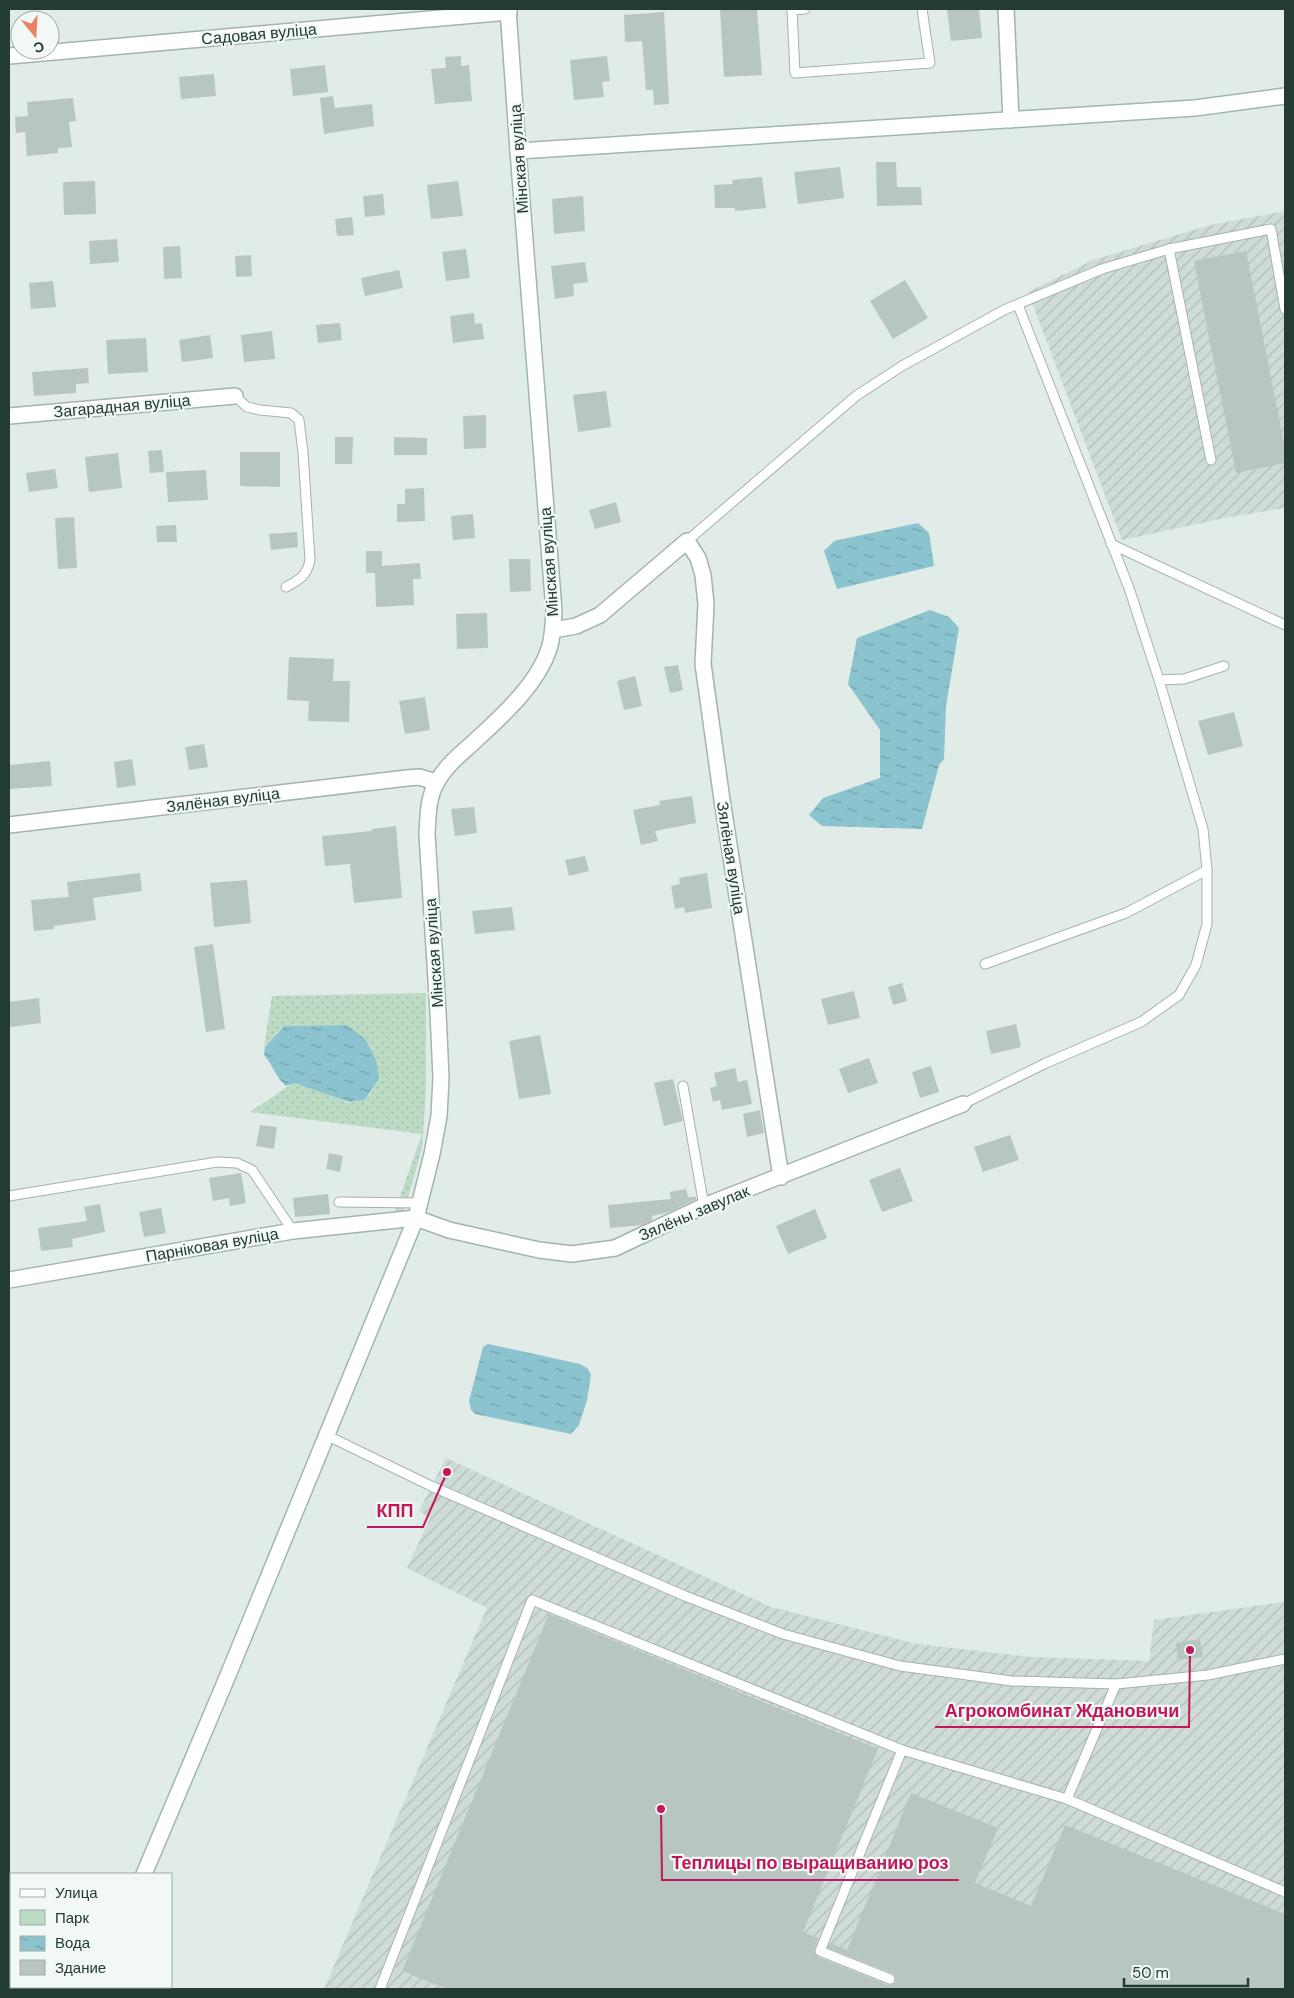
<svg xmlns="http://www.w3.org/2000/svg" width="1294" height="1998" viewBox="0 0 1294 1998" font-family="'DM Sans',sans-serif">
<style>
.industrial{fill:url(#industrial-furrows)}
.green{fill:url(#green-dots)}
.water{fill:url(#water-ripples)}
.building{fill:#b7c6c0}
.lines{fill:none;stroke-linecap:round;stroke-linejoin:round}
.lane-casing{stroke:#a4b3ae;stroke-width:11}
.street-casing{stroke:#a4b3ae;stroke-width:18}
.secondary-casing{stroke:#a0b6af;stroke-width:18}
.lane{stroke:#fff;stroke-width:9}
.street{stroke:#fff;stroke-width:15}
.secondary{stroke:#fff;stroke-width:15}
.labels{text-anchor:middle;dominant-baseline:central;stroke-width:4.5;stroke-linejoin:round;paint-order:stroke}
.street-label{font-size:16px;fill:#223b35;stroke:#f2f8f5}
.leader{fill:none;stroke:#c2185b;stroke-width:2}
.callout-dot{fill:#c2185b;stroke:#f2f8f5;stroke-width:2}
.callout-label{font-size:18px;text-anchor:middle;font-weight:bold;fill:#c2185b;stroke:#f2f8f5;stroke-width:4.5;stroke-linejoin:round;paint-order:stroke}
</style>
<defs>
<pattern id="industrial-furrows" width="10" height="10" patternUnits="userSpaceOnUse" patternTransform="scale(1.25)"><rect width="10" height="10" fill="#cfdbd6"/><path d="M-1 1l2-2M0 10L10 0M9 11l2-2" fill="none" stroke="#b1bdb8"/></pattern>
<pattern id="green-dots" width="8" height="8" patternUnits="userSpaceOnUse" patternTransform="scale(1.25)"><rect width="8" height="8" fill="#bbdbc4"/><path d="M2 2h.1M6 6h.1" fill="none" stroke="#a0bda9" stroke-width="1.8" stroke-linecap="round"/></pattern>
<pattern id="water-ripples" width="26" height="14" patternUnits="userSpaceOnUse" patternTransform="scale(1.25)"><rect width="26" height="14" fill="#8bc3ce"/><path d="M2 4q2-2 4 0t4 0M15 11q2-2 4 0t4 0" fill="none" stroke="#71a0a8"/></pattern>
</defs>
<rect width="100%" height="100%" fill="#e1ebe7"/>
<g class="industrial">
<path d="M 1285,211 L 1285,508 L 1225,518 L 1122,540 L 1028,292 L 1093,260 L 1210,225 Z"/>
<path d="M 446,1458 L 771,1607 L 917,1644 L 1032,1657 L 1149,1661 L 1154,1620 L 1285,1602 L 1285,1989 L 324,1989 L 487,1608 L 407,1568 L 430,1518 L 419,1511 Z"/>
</g>
<g class="green">
<path d="M 426,993 L 426,1091 L 422,1148 L 405,1208 L 402,1212 L 394,1214 L 422,1134 L 250,1112 L 295,1082 L 326,1093 L 348,1103 L 363,1100 L 370,1095 L 378,1078 L 346,1025 L 283,1026 L 264,1048 L 272,996 Z"/>
<path d="M 9,1926 L 11,1927 L 11,1987 L 38,1987 L 35,1989 L 9,1989 Z"/>
</g>
<g class="water">
<path d="M 918,523 L 929,533 L 934,566 L 837,589 L 824,551 L 834,541 Z"/>
<path d="M 930,610 L 949,617 L 959,628 L 946,706 L 944,759 L 939,765 L 922,829 L 822,826 L 809,815 L 823,798 L 880,778 L 880,730 L 848,684 L 857,638 Z"/>
<path d="M 347,1025 L 365,1039 L 376,1060 L 379,1078 L 369,1094 L 364,1100 L 349,1102 L 295,1083 L 286,1086 C 276,1078 273,1065 264,1055 L 265,1047 L 284,1026 Z"/>
<path d="M 488,1344 L 580,1364 L 587,1368 L 591,1374 L 587,1400 L 579,1425 L 571,1434 L 475,1414 L 471,1410 L 469,1401 L 483,1347 Z"/>
</g>
<g class="building">
<path d="M 720,9 L 757,9 L 762,75 L 724,77 Z"/>
<path d="M 947,9 L 979,9 L 982,38 L 951,41 Z"/>
<path d="M 664,12 L 669,104 L 654,105 L 653,90 L 646,90 L 642,41 L 625,42 L 624,15 Z"/>
<path d="M 461,56 L 461,66 L 469,65 L 472,101 L 435,104 L 431,69 L 446,68 L 445,57 Z"/>
<path d="M 607,56 L 610,81 L 602,82 L 604,97 L 574,100 L 570,60 Z"/>
<path d="M 325,65 L 328,92 L 293,96 L 290,69 Z"/>
<path d="M 214,74 L 216,96 L 181,99 L 179,77 Z"/>
<path d="M 333,96 L 335,108 L 372,104 L 374,126 L 324,134 L 320,98 Z"/>
<path d="M 73,98 L 76,121 L 69,122 L 72,147 L 58,148 L 58,153 L 27,156 L 25,132 L 16,133 L 15,117 L 28,116 L 27,102 Z"/>
<path d="M 876,162 L 896,162 L 897,187 L 921,187 L 922,205 L 877,206 Z"/>
<path d="M 840,167 L 844,198 L 798,204 L 794,172 Z"/>
<path d="M 762,177 L 766,208 L 735,211 L 735,208 L 715,208 L 714,185 L 733,184 L 732,180 Z"/>
<path d="M 95,181 L 96,214 L 64,215 L 63,182 Z"/>
<path d="M 458,181 L 463,216 L 431,219 L 427,185 Z"/>
<path d="M 383,194 L 385,215 L 365,217 L 363,196 Z"/>
<path d="M 583,196 L 585,231 L 554,234 L 552,199 Z"/>
<path d="M 352,217 L 354,235 L 337,236 L 335,219 Z"/>
<path d="M 117,239 L 119,262 L 90,264 L 89,241 Z"/>
<path d="M 180,246 L 182,278 L 164,279 L 163,247 Z"/>
<path d="M 466,249 L 470,278 L 446,281 L 442,252 Z"/>
<path d="M 1246,251 L 1285,449 L 1285,463 L 1236,473 L 1194,261 Z"/>
<path d="M 251,255 L 252,276 L 236,277 L 235,256 Z"/>
<path d="M 585,262 L 588,282 L 573,284 L 574,296 L 555,299 L 551,266 Z"/>
<path d="M 399,270 L 403,288 L 365,296 L 361,278 Z"/>
<path d="M 905,280 L 928,318 L 893,339 L 870,301 Z"/>
<path d="M 53,281 L 56,307 L 31,309 L 29,283 Z"/>
<path d="M 474,313 L 475,324 L 482,323 L 484,339 L 453,343 L 450,316 Z"/>
<path d="M 340,323 L 342,340 L 318,343 L 316,325 Z"/>
<path d="M 272,331 L 275,359 L 244,362 L 241,335 Z"/>
<path d="M 210,335 L 213,358 L 182,362 L 179,340 Z"/>
<path d="M 146,338 L 148,372 L 108,374 L 106,340 Z"/>
<path d="M 88,368 L 89,383 L 76,384 L 76,393 L 34,396 L 32,372 Z"/>
<path d="M 606,391 L 611,427 L 578,432 L 573,395 Z"/>
<path d="M 486,415 L 486,448 L 464,449 L 463,416 Z"/>
<path d="M 335,437 L 353,437 L 352,464 L 335,464 Z"/>
<path d="M 394,437 L 427,438 L 427,455 L 394,455 Z"/>
<path d="M 162,450 L 164,472 L 150,473 L 148,451 Z"/>
<path d="M 240,452 L 280,452 L 280,487 L 240,486 Z"/>
<path d="M 118,453 L 122,488 L 89,492 L 85,457 Z"/>
<path d="M 55,469 L 58,488 L 29,492 L 26,473 Z"/>
<path d="M 206,470 L 208,500 L 168,502 L 166,472 Z"/>
<path d="M 424,488 L 425,521 L 397,522 L 397,504 L 405,504 L 405,489 Z"/>
<path d="M 616,502 L 621,522 L 595,529 L 589,510 Z"/>
<path d="M 473,514 L 475,538 L 453,540 L 451,516 Z"/>
<path d="M 74,517 L 77,568 L 58,569 L 55,518 Z"/>
<path d="M 176,525 L 177,542 L 157,542 L 156,526 Z"/>
<path d="M 297,532 L 298,547 L 271,550 L 269,534 Z"/>
<path d="M 366,551 L 382,551 L 382,566 L 420,563 L 421,579 L 413,579 L 414,605 L 376,607 L 375,573 L 366,573 Z"/>
<path d="M 509,559 L 530,559 L 531,591 L 510,592 Z"/>
<path d="M 487,613 L 488,648 L 457,649 L 456,614 Z"/>
<path d="M 289,657 L 334,659 L 333,681 L 350,681 L 349,722 L 308,721 L 309,701 L 287,700 Z"/>
<path d="M 678,665 L 683,690 L 670,693 L 664,667 Z"/>
<path d="M 635,676 L 642,706 L 624,710 L 617,681 Z"/>
<path d="M 425,697 L 430,730 L 405,734 L 399,701 Z"/>
<path d="M 1234,712 L 1243,746 L 1208,755 L 1198,721 Z"/>
<path d="M 204,744 L 208,767 L 189,770 L 185,747 Z"/>
<path d="M 132,759 L 136,785 L 117,788 L 114,762 Z"/>
<path d="M 50,761 L 52,786 L 9,789 L 9,765 Z"/>
<path d="M 692,796 L 696,823 L 655,831 L 658,841 L 641,845 L 633,810 L 660,805 L 659,801 Z"/>
<path d="M 474,807 L 477,833 L 455,836 L 451,809 Z"/>
<path d="M 396,826 L 402,898 L 354,903 L 350,864 L 325,866 L 322,836 L 372,831 L 372,829 Z"/>
<path d="M 585,856 L 589,871 L 569,876 L 565,860 Z"/>
<path d="M 140,873 L 142,891 L 93,898 L 96,920 L 54,926 L 54,929 L 34,931 L 31,900 L 69,897 L 67,882 Z"/>
<path d="M 707,873 L 712,908 L 685,913 L 684,907 L 675,909 L 671,886 L 680,884 L 679,878 Z"/>
<path d="M 247,880 L 251,923 L 214,927 L 210,883 Z"/>
<path d="M 512,907 L 515,930 L 475,934 L 472,911 Z"/>
<path d="M 213,944 L 225,1029 L 206,1032 L 194,947 Z"/>
<path d="M 902,983 L 907,1001 L 893,1005 L 888,987 Z"/>
<path d="M 854,991 L 860,1018 L 828,1025 L 821,999 Z"/>
<path d="M 39,998 L 41,1023 L 10,1027 L 9,1002 Z"/>
<path d="M 1016,1024 L 1021,1047 L 991,1054 L 986,1031 Z"/>
<path d="M 540,1035 L 551,1094 L 519,1099 L 509,1041 Z"/>
<path d="M 869,1058 L 878,1083 L 848,1093 L 839,1069 Z"/>
<path d="M 931,1066 L 939,1092 L 920,1098 L 912,1072 Z"/>
<path d="M 735,1068 L 738,1082 L 747,1080 L 752,1104 L 722,1110 L 720,1100 L 713,1102 L 710,1088 L 717,1086 L 714,1073 Z"/>
<path d="M 673,1079 L 683,1121 L 664,1126 L 654,1083 Z"/>
<path d="M 760,1110 L 764,1133 L 747,1137 L 743,1114 Z"/>
<path d="M 260,1125 L 277,1127 L 274,1149 L 256,1146 Z"/>
<path d="M 1010,1135 L 1019,1160 L 983,1172 L 974,1147 Z"/>
<path d="M 329,1153 L 343,1156 L 340,1172 L 326,1169 Z"/>
<path d="M 900,1168 L 913,1201 L 882,1212 L 869,1180 Z"/>
<path d="M 241,1173 L 246,1203 L 230,1206 L 229,1198 L 213,1201 L 209,1178 Z"/>
<path d="M 686,1189 L 688,1197 L 696,1197 L 696,1199 L 669,1212 L 652,1216 L 652,1220 L 643,1225 L 610,1228 L 608,1205 L 671,1199 L 670,1192 Z"/>
<path d="M 328,1194 L 330,1214 L 295,1217 L 293,1198 Z"/>
<path d="M 100,1204 L 105,1232 L 72,1239 L 73,1247 L 41,1251 L 38,1228 L 87,1221 L 84,1207 Z"/>
<path d="M 161,1208 L 166,1233 L 144,1237 L 139,1212 Z"/>
<path d="M 815,1209 L 827,1238 L 788,1254 L 776,1226 Z"/>
<path d="M 549,1614 L 878,1749 L 803,1932 L 818,1938 L 814,1951 L 818,1957 L 888,1985 L 891,1985 L 896,1982 L 896,1978 L 892,1973 L 828,1948 L 830,1943 L 847,1950 L 911,1793 L 998,1828 L 975,1883 L 1031,1906 L 1065,1825 L 1285,1914 L 1285,1989 L 448,1989 L 402,1971 Z"/>
<path d="M 1200,1639 L 1203,1657 L 1178,1660 L 1176,1643 Z"/>
</g>
<g class="lines">
<defs>
<g id="lane">
<path d="M 805,9 L 792,10 L 795,73 L 930,63 L 922,9"/>
<path d="M 1169,249 L 1211,460"/>
<path d="M 235,396 L 247,407 L 260,410 L 291,413 L 299,420 L 303,452 L 310,560 C 307,576 299,580 286,587"/>
<path d="M 687,541 L 856,396 L 902,366 L 1004,310 L 1102,269 L 1169,249 L 1271,229 L 1285,309"/>
<path d="M 1111,544 L 1285,625"/>
<path d="M 1159,680 L 1184,679 L 1224,666"/>
<path d="M 985,964 L 1126,913 L 1207,870"/>
<path d="M 683,1086 L 704,1206"/>
<path d="M 963,1104 L 1044,1064 L 1141,1022 L 1179,995 L 1196,965 L 1207,924 L 1207,870 L 1203,829 L 1159,680 L 1129,588 L 1018,305"/>
<path d="M 9,1196 L 217,1162 L 237,1163 L 252,1170 L 293,1231"/>
<path d="M 339,1202 L 420,1203"/>
<path d="M 326,1435 L 431,1486 L 685,1596 L 783,1634 L 900,1666 L 1012,1681 L 1116,1684 L 1208,1675 L 1285,1659"/>
<path d="M 1067,1799 L 1116,1684"/>
<path d="M 890,1979 L 820,1951 L 902,1750"/>
<path d="M 380,1989 L 532,1600 L 902,1750 L 1067,1799 L 1285,1892"/>
</g>
<g id="street">
<path d="M 1006,9 L 1011,120"/>
<path d="M 9,56 L 509,12"/>
<path d="M 9,416 L 235,396"/>
<path d="M 553,630 L 576,626 L 600,615 L 687,541 L 698,558 L 703,575 L 706,604 L 703,664 L 722,800 L 781,1177"/>
<path d="M 9,825 L 407,778 L 419,777 L 436,782"/>
<path d="M 9,1280 L 293,1231 L 416,1218 L 449,1230 L 539,1250 L 572,1254 L 615,1248 L 704,1206 L 963,1104"/>
</g>
<g id="secondary">
<path d="M 518,151 L 1195,108 L 1285,96"/>
<path d="M 144,1874 L 226,1680 L 416,1218 L 432,1154 L 439,1116 L 441,1078 L 438,1012 L 427,834 C 428,817 428,796 437,782 C 446,765 462,753 476,740 C 503,715 537,685 549,649 C 553,637 553,624 554,611 L 518,151 L 508,9"/>
<path d="M 95,1989 L 96,1987"/>
</g>
</defs>
<use href="#lane" class="lane-casing"/>
<use href="#street" class="street-casing"/>
<use href="#secondary" class="secondary-casing"/>
<use href="#lane" class="lane"/>
<use href="#street" class="street"/>
<use href="#secondary" class="secondary"/>
</g>
<g class="labels">
<g class="street-label">
<text transform="translate(259 34) rotate(-5)">Садовая вуліца</text>
<text transform="translate(519 159) rotate(-94)">Мінская вуліца</text>
<text transform="translate(122 406) rotate(-5)">Загарадная вуліца</text>
<text transform="translate(549 562) rotate(-94)">Мінская вуліца</text>
<text transform="translate(223 800) rotate(-7)">Зялёная вуліца</text>
<text transform="translate(731 858) rotate(81)">Зялёная вуліца</text>
<text transform="translate(434 953) rotate(-94)">Мінская вуліца</text>
<text transform="translate(694 1213) rotate(-23)">Зялёны завулак</text>
<text transform="translate(212 1245) rotate(-10)">Парніковая вуліца</text>
</g>
</g>
<path class="leader" d="M447 1472L423 1527H367M1190 1650L1189 1727H935M661 1809L662 1880H959"/>
<g class="callout-dot">
<circle cx="447" cy="1472" r="5"/>
<circle cx="1190" cy="1650" r="5"/>
<circle cx="661" cy="1809" r="5"/>
</g>
<g class="callout-label">
<text x="395" y="1517">КПП</text>
<text x="1062" y="1717">Агрокомбинат Ждановичи</text>
<text x="810" y="1869">Теплицы по выращиванию роз</text>
</g>
<rect width="1294" height="1998" fill="none" stroke="#223b35" stroke-width="20"/>
<rect x="10" y="1873" width="162" height="115" fill="#f2f8f5" stroke="#9faca8"/>
<rect x="20" y="1889" width="25" height="8" fill="#ffffff" stroke="#9faca8"/>
<text x="55" y="1898" font-size="15" fill="#223b35">Улица</text>
<rect x="20" y="1910" width="25" height="15" fill="#bbdbc4" stroke="#9faca8"/>
<text x="55" y="1923" font-size="15" fill="#223b35">Парк</text>
<rect x="20" y="1936" width="25" height="15" fill="url(#water-ripples)" stroke="#9faca8"/>
<text x="55" y="1948" font-size="15" fill="#223b35">Вода</text>
<rect x="20" y="1960" width="25" height="15" fill="#b7c6c0" stroke="#9faca8"/>
<text x="55" y="1973" font-size="15" fill="#223b35">Здание</text>
<g transform="translate(35 35) rotate(162)"><circle r="24" fill="#f2f8f5" stroke="#9faca8"/>
<path d="M0-4L9 19L0 12L-9 19Z" fill="#ec825f"/>
<text y="-8" font-size="14" font-weight="bold" text-anchor="middle" fill="#223b35">С</text>
</g>
<path d="M1124 1978v8h124v-8" fill="none" stroke="#223b35" stroke-width="2.5"/>
<text x="1132" y="1978" font-size="15" fill="#223b35" stroke="#f2f8f5" stroke-width="4" paint-order="stroke">50 m</text>
</svg>
